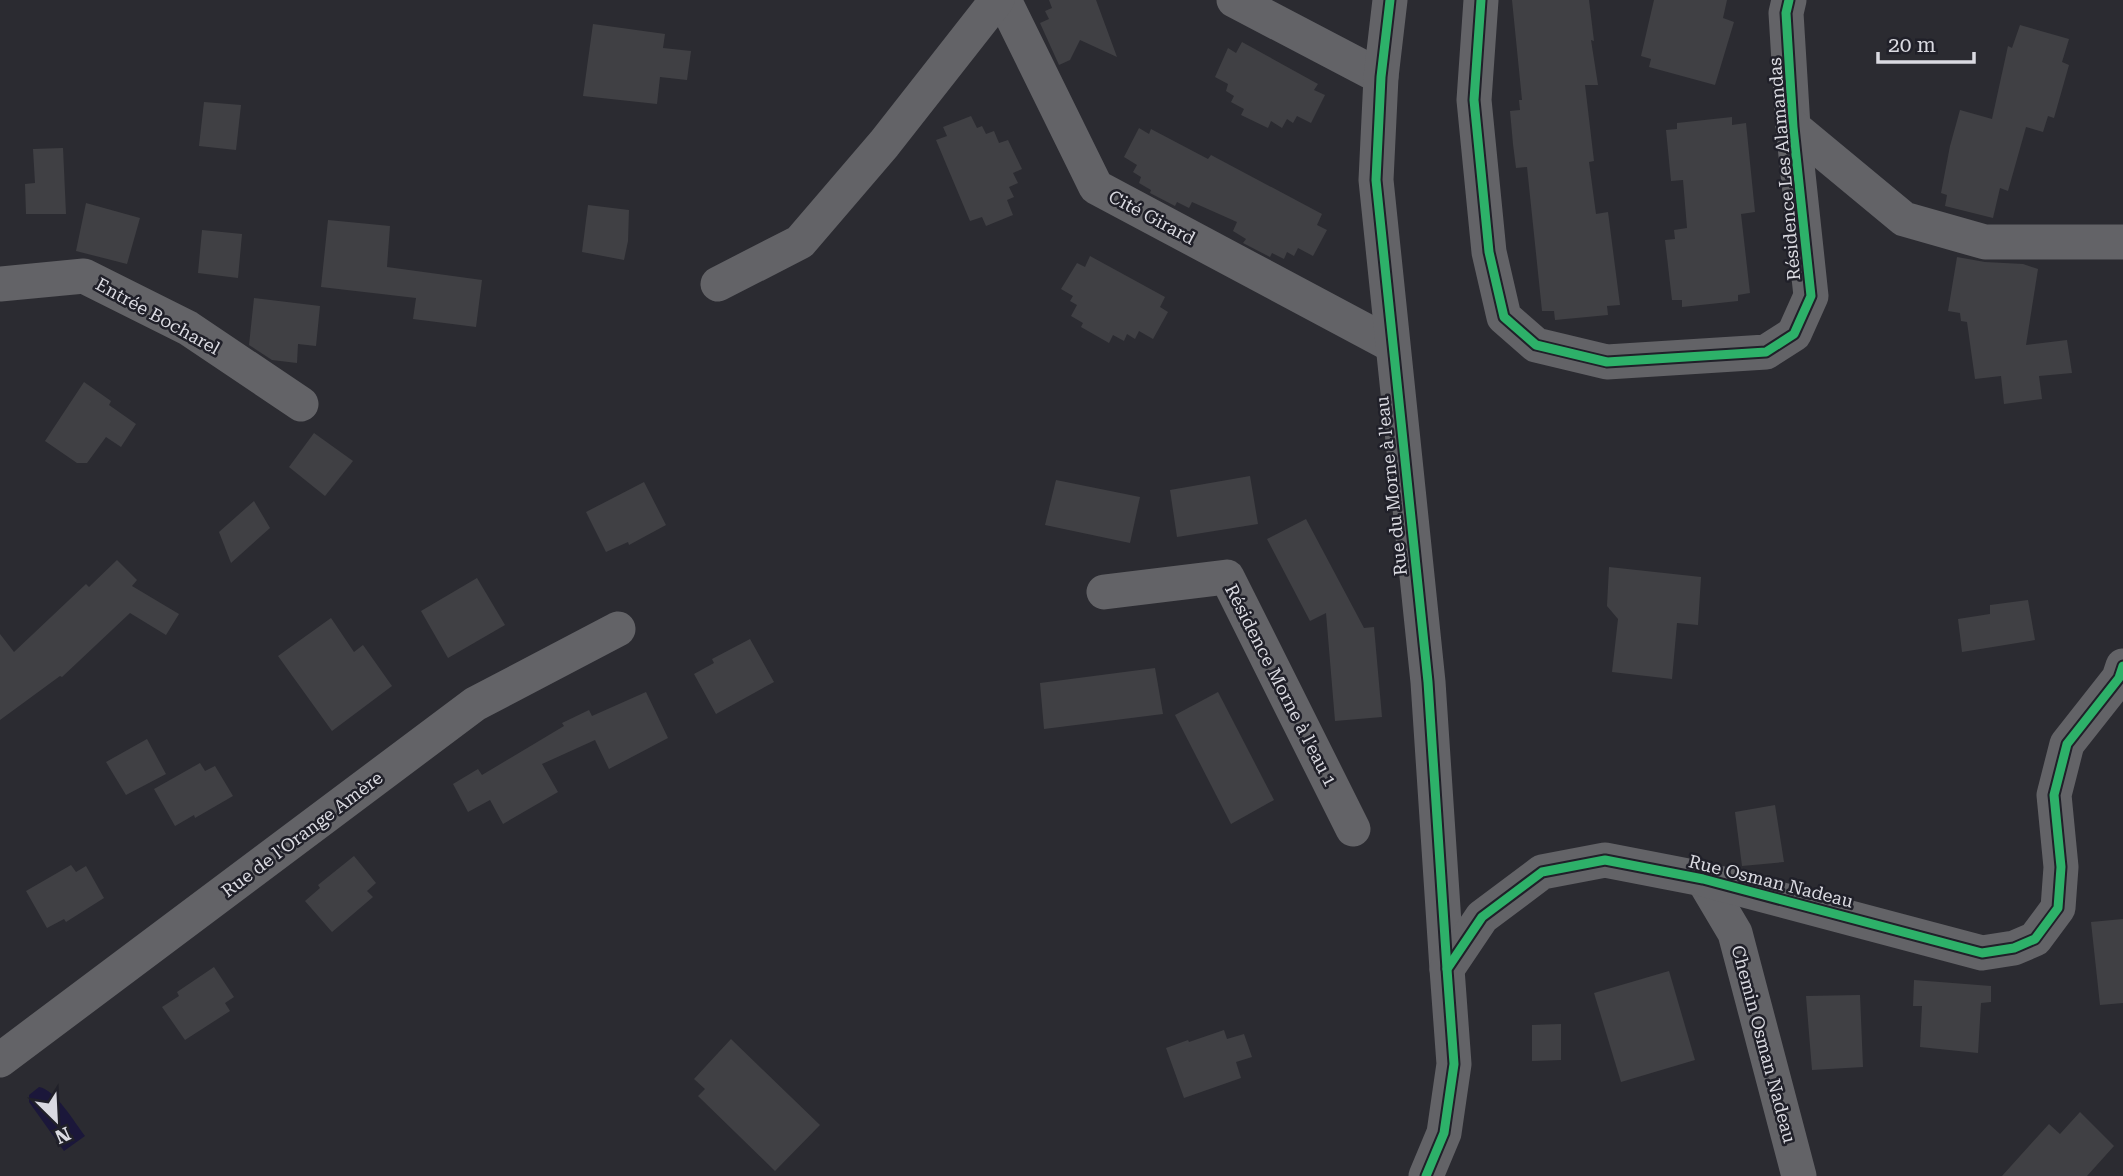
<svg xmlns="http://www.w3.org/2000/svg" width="2123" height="1176" viewBox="0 0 2123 1176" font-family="'Roboto Serif',serif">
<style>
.water{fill:#1b173a}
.building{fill:#404044}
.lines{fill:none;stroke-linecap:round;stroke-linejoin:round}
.minor{stroke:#636367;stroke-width:35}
.cycleway-casing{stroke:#202029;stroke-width:13}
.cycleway{stroke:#2db169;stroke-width:9}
.labels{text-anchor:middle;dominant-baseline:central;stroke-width:5;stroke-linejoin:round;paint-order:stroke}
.street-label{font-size:18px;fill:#dadae1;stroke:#202029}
</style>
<rect width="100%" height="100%" fill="#2b2b31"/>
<path class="water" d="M 39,1087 C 55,1089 75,1123 85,1136 L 64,1151 L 29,1102 L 29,1095 Z"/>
<g class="building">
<path d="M 1049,0 L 1096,0 L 1117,57 L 1080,40 L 1070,60 L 1059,65 L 1040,23 L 1049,19 L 1045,11 L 1052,8 Z"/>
<path d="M 1512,0 L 1589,0 L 1594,41 L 1591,40 L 1598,85 L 1585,85 L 1594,161 L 1589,162 L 1596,214 L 1608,212 L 1620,305 L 1607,306 L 1608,315 L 1555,320 L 1554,311 L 1542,311 L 1527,167 L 1516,168 L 1513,144 L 1510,111 L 1520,110 L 1519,100 L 1522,100 Z"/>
<path d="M 1654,0 L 1727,0 L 1723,18 L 1734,22 L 1715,85 L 1649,67 L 1651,59 L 1641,56 Z"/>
<path d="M 593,24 L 665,34 L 663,48 L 691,51 L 687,80 L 660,77 L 657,104 L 583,96 Z"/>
<path d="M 2020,25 L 2069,39 L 2062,62 L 2069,65 L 2054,118 L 2048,116 L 2043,132 L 2026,127 L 2008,191 L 2000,188 L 1993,218 L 1945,206 L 1947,195 L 1941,193 L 1950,146 L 1960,110 L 1992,119 L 2008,46 L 2012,48 Z"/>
<path d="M 1242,42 L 1318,84 L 1314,90 L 1325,95 L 1311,123 L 1297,116 L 1293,123 L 1287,119 L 1282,128 L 1271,121 L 1268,128 L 1241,115 L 1244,109 L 1231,102 L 1234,96 L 1226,91 L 1228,84 L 1215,77 L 1228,48 L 1236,53 Z"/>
<path d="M 204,102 L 241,105 L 236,150 L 199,146 Z"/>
<path d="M 971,116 L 977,128 L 982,126 L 986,134 L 994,131 L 999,143 L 1008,140 L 1022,169 L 1013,173 L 1018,183 L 1009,187 L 1014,197 L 1007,200 L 1013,215 L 986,226 L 982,217 L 970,221 L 936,140 L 947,136 L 943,127 Z"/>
<path d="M 1732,117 L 1732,125 L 1746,123 L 1755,212 L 1741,214 L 1750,293 L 1738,295 L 1738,301 L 1682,307 L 1682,300 L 1672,300 L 1665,240 L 1675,239 L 1674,230 L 1687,228 L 1683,180 L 1671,181 L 1666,130 L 1677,129 L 1677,123 Z"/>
<path d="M 1139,128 L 1149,134 L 1151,129 L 1208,159 L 1211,155 L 1322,214 L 1317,225 L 1327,230 L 1313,256 L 1298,248 L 1294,256 L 1287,252 L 1284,259 L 1272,253 L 1270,257 L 1243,243 L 1246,239 L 1233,231 L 1237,222 L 1192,202 L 1189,208 L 1177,202 L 1175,206 L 1150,193 L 1151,190 L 1139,183 L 1141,177 L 1133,172 L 1137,165 L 1124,157 Z"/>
<path d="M 63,148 L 66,214 L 26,214 L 25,184 L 35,183 L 33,149 Z"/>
<path d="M 86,203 L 140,218 L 127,264 L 76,251 Z"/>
<path d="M 588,205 L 629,210 L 628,241 L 624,260 L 582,252 Z"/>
<path d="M 328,220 L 390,226 L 387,267 L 482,280 L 476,327 L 413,319 L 416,298 L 321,287 Z"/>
<path d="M 202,230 L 242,234 L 238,278 L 198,273 Z"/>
<path d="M 1090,256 L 1165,297 L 1160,307 L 1168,312 L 1153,339 L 1139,331 L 1135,339 L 1127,334 L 1124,341 L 1113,335 L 1109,343 L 1081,327 L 1083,323 L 1071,316 L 1077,305 L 1070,301 L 1073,296 L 1061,289 L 1077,263 L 1085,267 Z"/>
<path d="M 1957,257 L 1985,262 L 2023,264 L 2038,269 L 2026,345 L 2067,340 L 2072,373 L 2039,376 L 2042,399 L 2004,404 L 2001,376 L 1975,379 L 1967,322 L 1961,321 L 1960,313 L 1948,311 Z"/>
<path d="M 254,298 L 320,306 L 316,346 L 298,344 L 297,363 L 272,360 L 249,345 Z"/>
<path d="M 84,382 L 111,401 L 109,405 L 136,424 L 121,447 L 106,437 L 87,463 L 77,463 L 45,441 Z"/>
<path d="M 314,433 L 353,461 L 325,496 L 289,467 Z"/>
<path d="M 1250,476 L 1258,524 L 1177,537 L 1170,490 Z"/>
<path d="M 1056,480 L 1140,497 L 1130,543 L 1045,525 Z"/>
<path d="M 644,482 L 666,525 L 629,545 L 628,542 L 606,552 L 586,512 Z"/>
<path d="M 254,501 L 270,528 L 231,563 L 219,532 Z"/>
<path d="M 1306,519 L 1364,628 L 1374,627 L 1382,717 L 1335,721 L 1326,613 L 1310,621 L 1267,539 Z"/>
<path d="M 117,560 L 137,580 L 132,586 L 179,614 L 166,635 L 130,613 L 62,677 L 60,676 L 0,720 L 0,634 L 14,652 L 86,584 L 89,587 Z"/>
<path d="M 1609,567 L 1701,577 L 1698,625 L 1677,623 L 1672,679 L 1612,672 L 1618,619 L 1607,606 Z"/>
<path d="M 477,578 L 505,625 L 448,658 L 421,611 Z"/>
<path d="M 2028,600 L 2035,640 L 1962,652 L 1958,619 L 1990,614 L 1990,605 Z"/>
<path d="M 331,618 L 354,652 L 363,645 L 392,686 L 332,731 L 278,656 Z"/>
<path d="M 750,639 L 774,682 L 716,714 L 694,674 L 714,663 L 712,659 Z"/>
<path d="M 1155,668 L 1163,714 L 1044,729 L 1040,683 Z"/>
<path d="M 646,692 L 668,738 L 609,769 L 595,740 L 542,764 L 558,792 L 503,824 L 490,800 L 468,812 L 453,784 L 478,769 L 482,775 L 564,726 L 562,723 L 589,710 L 592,716 Z"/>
<path d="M 1218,692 L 1274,800 L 1231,824 L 1175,715 Z"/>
<path d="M 147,739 L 166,774 L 126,795 L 106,762 Z"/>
<path d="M 200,763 L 205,771 L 215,766 L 233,796 L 195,818 L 194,815 L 175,826 L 154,789 Z"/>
<path d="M 1775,805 L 1784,862 L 1742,866 L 1735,812 Z"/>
<path d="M 354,856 L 376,883 L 367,891 L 373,897 L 332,932 L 305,901 L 320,888 L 318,885 Z"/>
<path d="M 71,865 L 76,872 L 86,866 L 104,898 L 66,922 L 64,919 L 47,928 L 26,891 Z"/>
<path d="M 2123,919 L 2123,1003 L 2100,1005 L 2091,922 Z"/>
<path d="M 214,967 L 234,997 L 225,1003 L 230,1011 L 185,1040 L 162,1007 L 179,996 L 177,992 Z"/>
<path d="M 1669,971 L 1695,1060 L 1621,1082 L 1594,993 Z"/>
<path d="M 1914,980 L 1991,986 L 1991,1002 L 1981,1003 L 1978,1053 L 1920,1047 L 1922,1006 L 1913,1006 Z"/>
<path d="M 1860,995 L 1863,1067 L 1812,1070 L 1806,996 Z"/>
<path d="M 1561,1024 L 1561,1060 L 1532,1061 L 1532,1025 Z"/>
<path d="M 1224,1030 L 1227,1039 L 1244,1034 L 1252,1057 L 1236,1062 L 1241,1078 L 1184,1098 L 1166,1048 L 1188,1040 L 1189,1042 Z"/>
<path d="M 731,1039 L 820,1125 L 775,1171 L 698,1096 L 705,1089 L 694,1079 Z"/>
<path d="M 2080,1112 L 2114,1146 L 2087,1176 L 2002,1176 L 2049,1124 L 2060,1134 Z"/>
</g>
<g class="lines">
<g class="minor">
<path d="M 1004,0 L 1096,187 L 1392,345"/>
<path d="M 1234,0 L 1381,77"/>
<path d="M 1390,0 L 1381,77 L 1376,180 L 1428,682 L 1447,969"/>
<path d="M 1481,0 L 1474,100 L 1489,252 L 1504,317 L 1536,345 L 1607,362 L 1766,352 L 1794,334 L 1811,296 L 1793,127 L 1786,13 L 1789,0"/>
<path d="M 1793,127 L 1904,219 L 1985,242 L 2123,242"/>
<path d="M 0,284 L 84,276 L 188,328 L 301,404"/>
<path d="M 718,284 L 800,242 L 884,144 L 997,0"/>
<path d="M 1104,592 L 1227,577 L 1353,829"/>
<path d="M 1703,879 L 1735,933 L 1799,1176"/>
<path d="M 0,1060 L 475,704 L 618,629"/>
<path d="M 1426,1176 L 1444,1133 L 1454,1064 L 1447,969 L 1482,917 L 1542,872 L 1605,860 L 1703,879 L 1982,953 L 2014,948 L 2035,939 L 2058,908 L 2061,867 L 2054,795 L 2067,744 L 2119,678 L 2123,666"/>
</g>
<defs>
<g id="cycleway">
<path d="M 1390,0 L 1381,77 L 1376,180 L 1428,682 L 1447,969"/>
<path d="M 1481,0 L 1474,100 L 1489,252 L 1504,317 L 1536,345 L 1607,362 L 1766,352 L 1794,334 L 1811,296 L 1793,127 L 1786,13 L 1789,0"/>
<path d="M 1426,1176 L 1444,1133 L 1454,1064 L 1447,969 L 1482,917 L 1542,872 L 1605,860 L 1703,879 L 1982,953 L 2014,948 L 2035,939 L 2058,908 L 2061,867 L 2054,795 L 2067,744 L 2119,678 L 2123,666"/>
</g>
</defs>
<use href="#cycleway" class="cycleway-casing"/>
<use href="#cycleway" class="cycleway"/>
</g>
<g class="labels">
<g class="street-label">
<text transform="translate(1784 169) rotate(-95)">Résidence Les Alamandas</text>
<text transform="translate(1152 217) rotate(28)">Cité Girard</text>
<text transform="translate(158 316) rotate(29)">Entrée Bocharel</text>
<text transform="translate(1391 486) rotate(-96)">Rue du Morne à l'eau</text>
<text transform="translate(1281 685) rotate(63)">Résidence Morne à l'eau 1</text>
<text transform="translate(302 834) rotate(-37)">Rue de l'Orange Amère</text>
<text transform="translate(1771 881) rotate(14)">Rue Osman Nadeau</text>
<text transform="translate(1764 1044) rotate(75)">Chemin Osman Nadeau</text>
</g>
</g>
<g transform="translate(56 1120) rotate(156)" stroke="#202029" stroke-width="5" paint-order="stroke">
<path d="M0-5L12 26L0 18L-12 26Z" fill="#dadae1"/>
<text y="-10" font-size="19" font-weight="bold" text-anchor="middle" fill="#dadae1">N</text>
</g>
<path d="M1878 52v10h96v-10" fill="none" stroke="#dadae1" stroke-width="3.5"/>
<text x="1888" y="52" font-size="21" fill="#dadae1" stroke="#202029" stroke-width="5" paint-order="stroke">20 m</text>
</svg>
